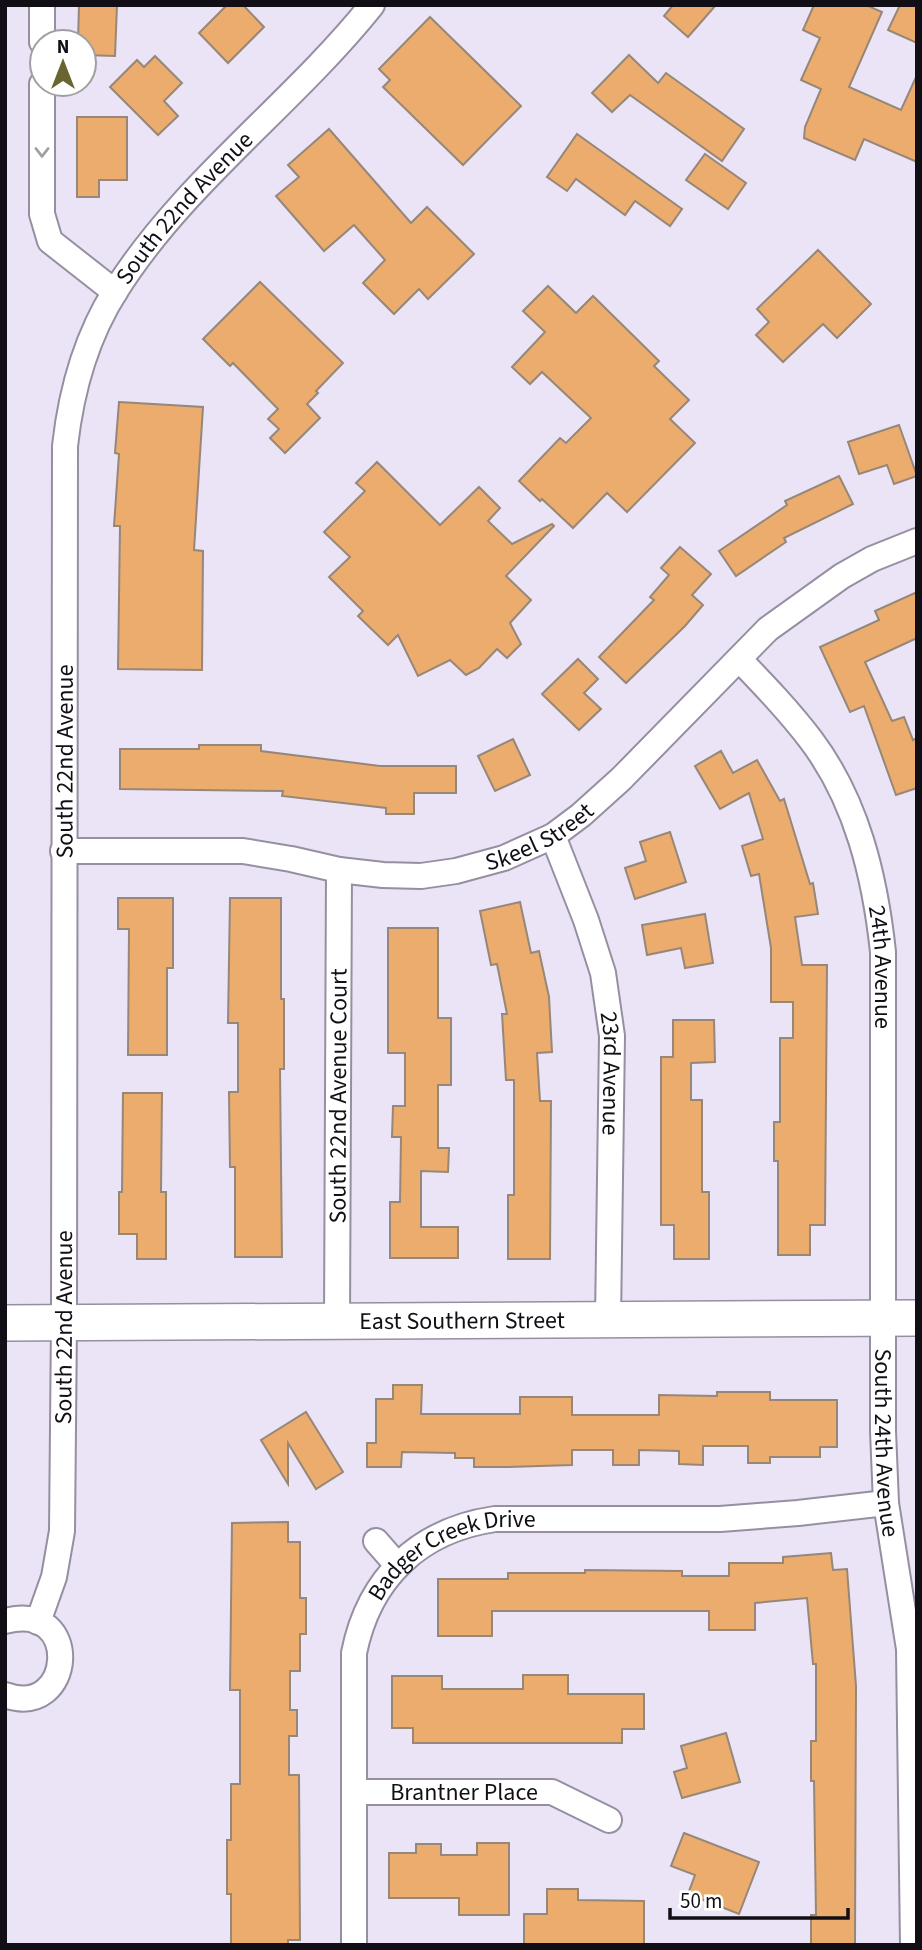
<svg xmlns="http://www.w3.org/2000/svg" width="922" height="1950" viewBox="0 0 922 1950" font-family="'Source Sans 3',sans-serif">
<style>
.building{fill:#ecac6e;stroke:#968779;stroke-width:2}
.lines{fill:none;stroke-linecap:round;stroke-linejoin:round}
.street-casing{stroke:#968fa1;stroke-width:28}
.secondary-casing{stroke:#968fa1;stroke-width:38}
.street{stroke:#fff;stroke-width:24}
.secondary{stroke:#fff;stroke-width:35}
.oneway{stroke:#a09fa1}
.labels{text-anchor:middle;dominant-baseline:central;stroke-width:6;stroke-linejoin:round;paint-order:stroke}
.street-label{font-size:24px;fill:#110f15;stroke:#fff}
</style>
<rect width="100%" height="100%" fill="#ebe3f6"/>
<g class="building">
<path d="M 79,5 L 117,5 L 115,56 L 84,55 L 84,42 L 78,42 Z"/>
<path d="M 227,5 L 243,5 L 264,27 L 228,63 L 199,33 Z"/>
<path d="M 673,5 L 716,5 L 688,37 L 664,16 Z"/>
<path d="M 814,5 L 866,5 L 882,12 L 849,87 L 901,110 L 917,75 L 917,162 L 864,139 L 855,160 L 804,138 L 805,127 L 821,89 L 801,80 L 820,38 L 803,30 Z"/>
<path d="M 900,5 L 917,5 L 917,43 L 888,30 Z"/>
<path d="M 430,17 L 521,106 L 463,165 L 383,87 L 390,80 L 379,69 Z"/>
<path d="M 629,55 L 658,83 L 666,73 L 744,129 L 722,161 L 630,95 L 612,112 L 592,93 Z"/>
<path d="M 155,56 L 182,83 L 164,101 L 178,116 L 158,135 L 110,87 L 137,60 L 144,67 Z"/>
<path d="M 77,117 L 127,117 L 127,180 L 99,180 L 99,197 L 77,197 Z"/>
<path d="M 329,129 L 411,223 L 427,207 L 474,254 L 428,299 L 419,289 L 394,314 L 363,283 L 385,260 L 354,225 L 324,251 L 276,196 L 299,177 L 288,165 Z"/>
<path d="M 577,134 L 682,209 L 670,226 L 635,201 L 625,215 L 576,179 L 567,191 L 547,177 Z"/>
<path d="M 705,154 L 746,183 L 728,209 L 686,180 Z"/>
<path d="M 818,250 L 871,304 L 837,338 L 823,324 L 783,362 L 756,335 L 769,322 L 757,309 Z"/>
<path d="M 260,282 L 343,363 L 316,391 L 318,393 L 307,404 L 320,418 L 285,453 L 270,438 L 279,429 L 268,419 L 278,409 L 233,363 L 230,366 L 203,339 Z"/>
<path d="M 548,286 L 576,313 L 593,296 L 659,361 L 654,366 L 689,400 L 670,419 L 695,443 L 627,512 L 607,493 L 573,528 L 542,499 L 540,501 L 519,481 L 560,438 L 566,443 L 591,418 L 542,372 L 530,384 L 512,367 L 545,332 L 523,311 Z"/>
<path d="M 119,402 L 203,407 L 194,550 L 203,551 L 202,670 L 118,669 L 120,526 L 114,526 L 119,454 L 115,453 Z"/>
<path d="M 899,425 L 917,476 L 894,484 L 887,465 L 859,474 L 848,442 Z"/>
<path d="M 377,462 L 440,525 L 479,487 L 500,508 L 488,521 L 512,544 L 552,524 L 554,526 L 506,576 L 531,600 L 510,623 L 521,644 L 507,658 L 497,649 L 479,668 L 466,675 L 450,660 L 418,676 L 398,635 L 388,645 L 358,616 L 363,611 L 329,577 L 350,557 L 324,532 L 365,491 L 356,483 Z"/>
<path d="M 839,476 L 853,504 L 784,538 L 786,542 L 736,576 L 719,551 L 787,505 L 785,501 Z"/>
<path d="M 680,547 L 711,574 L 692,595 L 703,605 L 685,626 L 626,683 L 599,657 L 654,600 L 650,597 L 669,575 L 661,568 Z"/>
<path d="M 917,592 L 917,638 L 865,662 L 892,721 L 904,717 L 913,740 L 917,738 L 917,788 L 896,795 L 864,706 L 850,712 L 820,647 L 879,620 L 875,611 Z"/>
<path d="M 578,659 L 598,679 L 584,693 L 601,709 L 579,730 L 542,694 Z"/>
<path d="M 513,739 L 530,775 L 495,791 L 478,756 Z"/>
<path d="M 199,745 L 261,745 L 261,751 L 380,766 L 456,766 L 456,793 L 414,793 L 414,814 L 386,814 L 386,808 L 282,796 L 283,791 L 120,789 L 120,749 L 199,749 Z"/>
<path d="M 721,751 L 733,773 L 757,760 L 780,801 L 784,799 L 810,884 L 813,883 L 818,914 L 795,917 L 802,965 L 827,965 L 825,1225 L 810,1225 L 810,1255 L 778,1255 L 778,1161 L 774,1161 L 774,1122 L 780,1122 L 780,1038 L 793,1038 L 793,1002 L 771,1002 L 771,948 L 759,874 L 751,876 L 742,846 L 763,839 L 749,793 L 720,809 L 695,766 Z"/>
<path d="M 670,832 L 686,882 L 635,899 L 625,868 L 646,861 L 640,842 Z"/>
<path d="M 118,898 L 173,898 L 173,968 L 167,968 L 167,1055 L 128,1055 L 129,929 L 118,929 Z"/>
<path d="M 230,898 L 281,898 L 281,999 L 284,999 L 284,1069 L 280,1069 L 282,1257 L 235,1257 L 235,1167 L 230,1167 L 229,1092 L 238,1092 L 238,1023 L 228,1023 Z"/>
<path d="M 520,902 L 531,953 L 539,951 L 549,997 L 552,1052 L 537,1053 L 540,1101 L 551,1101 L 550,1259 L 508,1259 L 508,1195 L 514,1195 L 514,1080 L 506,1080 L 502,1014 L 507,1014 L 497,964 L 491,965 L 480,911 Z"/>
<path d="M 705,914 L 713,963 L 685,968 L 681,948 L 647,955 L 642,925 Z"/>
<path d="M 388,928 L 438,928 L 438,1018 L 451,1018 L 451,1085 L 438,1085 L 438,1148 L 449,1148 L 448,1172 L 421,1171 L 421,1227 L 458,1227 L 458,1258 L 390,1258 L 390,1202 L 400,1202 L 401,1137 L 392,1137 L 393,1106 L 405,1106 L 405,1053 L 388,1053 Z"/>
<path d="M 673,1020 L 714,1020 L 715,1062 L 691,1063 L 691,1100 L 702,1100 L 702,1192 L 709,1192 L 709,1259 L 674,1259 L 674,1225 L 661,1225 L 661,1057 L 673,1057 Z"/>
<path d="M 123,1093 L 162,1093 L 161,1192 L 166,1192 L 166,1259 L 137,1259 L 137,1234 L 119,1234 L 119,1192 L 122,1192 Z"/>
<path d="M 393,1385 L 422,1385 L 421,1414 L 520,1414 L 520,1397 L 572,1397 L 572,1415 L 659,1415 L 659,1395 L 717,1396 L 717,1392 L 770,1392 L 770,1400 L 837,1400 L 837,1447 L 820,1447 L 820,1457 L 770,1457 L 770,1463 L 748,1463 L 748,1446 L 703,1446 L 703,1465 L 679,1464 L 679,1451 L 639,1450 L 639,1465 L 613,1465 L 613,1450 L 572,1450 L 572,1465 L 507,1467 L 474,1467 L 474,1458 L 455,1458 L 455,1453 L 402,1452 L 401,1467 L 367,1467 L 367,1443 L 376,1443 L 376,1399 L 393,1399 Z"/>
<path d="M 306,1412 L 343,1472 L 316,1489 L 288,1443 L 288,1484 L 261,1440 Z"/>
<path d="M 288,1522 L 288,1542 L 300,1542 L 300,1598 L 306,1598 L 306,1634 L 300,1634 L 300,1671 L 290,1671 L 290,1710 L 297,1710 L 297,1736 L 289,1736 L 289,1775 L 299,1775 L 300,1940 L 288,1940 L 288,1945 L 231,1945 L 231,1894 L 227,1894 L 227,1840 L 231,1840 L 231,1784 L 240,1784 L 240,1690 L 230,1690 L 232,1523 Z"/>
<path d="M 831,1553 L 833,1570 L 847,1569 L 856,1686 L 855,1945 L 811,1945 L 811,1915 L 816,1915 L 814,1781 L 811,1781 L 811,1741 L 816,1741 L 816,1664 L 813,1664 L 807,1598 L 755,1603 L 755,1630 L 709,1630 L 709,1611 L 492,1611 L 492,1636 L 438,1636 L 438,1579 L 508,1579 L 508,1573 L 585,1573 L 585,1570 L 682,1571 L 682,1576 L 729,1576 L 729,1563 L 783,1563 L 783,1557 Z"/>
<path d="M 523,1675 L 568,1675 L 568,1694 L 644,1694 L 644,1729 L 622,1729 L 622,1743 L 413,1743 L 413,1728 L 392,1728 L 392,1676 L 442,1676 L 442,1689 L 523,1689 Z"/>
<path d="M 726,1733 L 740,1782 L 682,1798 L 674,1772 L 687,1768 L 681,1746 Z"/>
<path d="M 684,1833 L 759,1862 L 739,1914 L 688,1894 L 695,1875 L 671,1866 Z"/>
<path d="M 477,1843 L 509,1843 L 509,1915 L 459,1915 L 459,1898 L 389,1898 L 389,1853 L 416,1853 L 416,1844 L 441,1844 L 441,1855 L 477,1855 Z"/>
<path d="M 547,1889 L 578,1889 L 578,1900 L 644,1901 L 644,1945 L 524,1945 L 524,1914 L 547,1914 Z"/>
</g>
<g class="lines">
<defs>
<g id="street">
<path d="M 42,42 L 42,5"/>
<path d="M 42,84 L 42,214 L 50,241 L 115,292"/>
<path id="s1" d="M 739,659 C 764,685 789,711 811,740 C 857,801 875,877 883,952 L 883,1431 L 886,1503 L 909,1649 L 913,1945"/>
<path id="s2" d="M 553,836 L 586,920 L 603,973 L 612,1036 L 608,1321"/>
<path id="s3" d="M 63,851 L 243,851 L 291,859 L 339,870 L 383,875 L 421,876 L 456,871 L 504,858 L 553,836 L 581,815 L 621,779 L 768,629 L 842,576 L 872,559 L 917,541"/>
<path id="s4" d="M 337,1322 L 339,870"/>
<path d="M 376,1541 L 397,1565"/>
<path d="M 5,1621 C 83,1600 74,1720 5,1695"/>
<path id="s5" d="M 38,1622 L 54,1577 L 62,1531 L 64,1322 L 65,446 C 71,392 86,337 116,290 C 184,182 292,105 372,5"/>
<path id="s6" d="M 354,1792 L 552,1792 L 609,1820"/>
<path id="s7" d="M 354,1945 L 354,1653 C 369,1578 419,1530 495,1519 L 720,1519 L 798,1513 L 886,1503"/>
</g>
<g id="secondary">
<path id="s8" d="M 5,1323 L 917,1318"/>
</g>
</defs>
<use href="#street" class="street-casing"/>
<use href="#secondary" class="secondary-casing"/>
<use href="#street" class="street"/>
<use href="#secondary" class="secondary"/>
</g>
<defs><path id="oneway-chevron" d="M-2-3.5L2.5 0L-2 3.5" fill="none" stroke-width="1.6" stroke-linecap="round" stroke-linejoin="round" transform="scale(1.75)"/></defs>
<use class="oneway" href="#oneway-chevron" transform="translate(42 152) rotate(90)"/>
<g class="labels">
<g class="street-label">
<text stroke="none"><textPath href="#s5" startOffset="1452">South 22nd Avenue</textPath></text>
<text stroke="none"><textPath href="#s5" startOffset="864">South 22nd Avenue</textPath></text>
<text stroke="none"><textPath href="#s3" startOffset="486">Skeel Street</textPath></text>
<text stroke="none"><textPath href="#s1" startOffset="350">24th Avenue</textPath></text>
<text stroke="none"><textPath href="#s2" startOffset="247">23rd Avenue</textPath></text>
<text stroke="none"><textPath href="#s4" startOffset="226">South 22nd Avenue Court</textPath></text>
<text stroke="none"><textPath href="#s8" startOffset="457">East Southern Street</textPath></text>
<text stroke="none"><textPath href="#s5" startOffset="298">South 22nd Avenue</textPath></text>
<text stroke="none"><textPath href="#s1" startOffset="826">South 24th Avenue</textPath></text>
<text stroke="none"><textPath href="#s7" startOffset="446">Badger Creek Drive</textPath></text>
<text stroke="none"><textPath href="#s6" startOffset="110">Brantner Place</textPath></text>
</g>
</g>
<rect width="922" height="1950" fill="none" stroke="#110f15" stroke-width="14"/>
<g transform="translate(63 63)"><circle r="33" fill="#ffffff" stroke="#a09fa1" stroke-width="2"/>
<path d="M0-5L12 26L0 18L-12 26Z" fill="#6a6431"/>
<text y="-10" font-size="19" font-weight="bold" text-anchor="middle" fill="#110f15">N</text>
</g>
<path d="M670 1908v10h178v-10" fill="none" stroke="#110f15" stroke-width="3.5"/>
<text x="680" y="1908" font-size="21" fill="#110f15" stroke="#ffffff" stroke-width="5" paint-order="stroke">50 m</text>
</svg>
